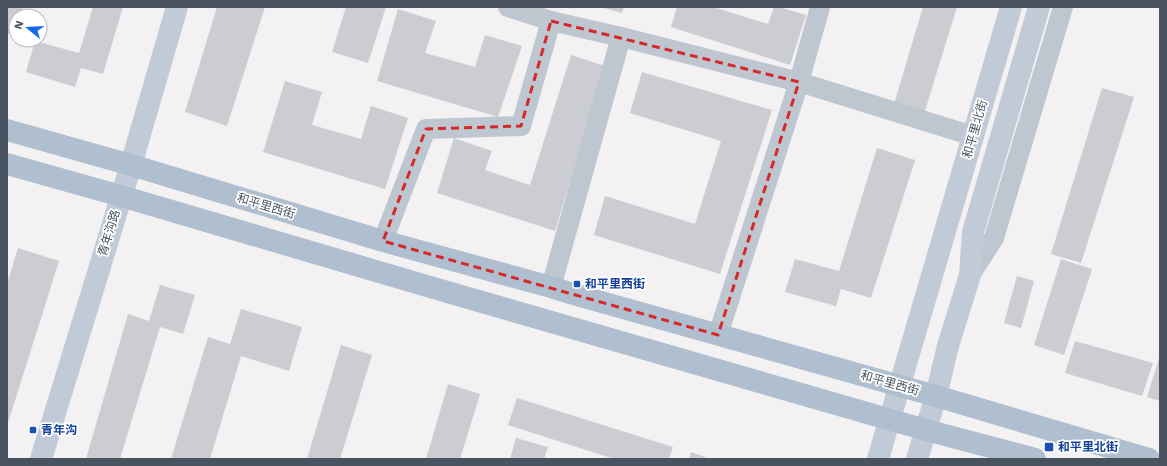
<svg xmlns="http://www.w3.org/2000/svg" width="1167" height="466" viewBox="0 0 1167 466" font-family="'Work Sans','Noto Sans SC',sans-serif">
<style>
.building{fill:#cbcdd3}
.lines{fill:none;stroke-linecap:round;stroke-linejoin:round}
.street{stroke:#bec7d0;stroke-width:20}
.secondary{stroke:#c1cbd8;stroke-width:22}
.primary{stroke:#b0bfd0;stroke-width:22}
.marked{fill:none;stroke:#d62828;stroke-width:3;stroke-dasharray:8 5;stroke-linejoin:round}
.transit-dot{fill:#1a4fb4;stroke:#fff;stroke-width:1.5}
.labels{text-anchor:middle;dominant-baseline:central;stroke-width:3.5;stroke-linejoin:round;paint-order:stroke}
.street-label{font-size:12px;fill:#48535f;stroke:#fff}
.transit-label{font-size:12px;font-weight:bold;fill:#164399;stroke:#fff;text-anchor:start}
</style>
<rect width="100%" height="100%" fill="#f3f1f1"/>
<g class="building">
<path d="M 7,7 L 23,7 L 21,16 L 16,16 L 16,31 L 15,35 L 7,33 Z"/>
<path d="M 93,7 L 123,7 L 103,74 L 81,68 L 75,87 L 26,72 L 35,41 L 79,53 Z"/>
<path d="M 217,7 L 265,7 L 227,126 L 185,112 Z"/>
<path d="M 346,7 L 386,7 L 368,63 L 332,52 Z"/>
<path d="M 600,7 L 624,7 L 622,13 Z"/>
<path d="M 677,7 L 713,7 L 768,24 L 774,7 L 779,7 L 806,15 L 790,65 L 671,27 Z"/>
<path d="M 923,7 L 957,7 L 924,114 L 894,104 Z"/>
<path d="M 398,9 L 436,21 L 425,53 L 475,67 L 485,35 L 522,46 L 498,117 L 377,81 Z"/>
<path d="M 571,55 L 605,66 L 555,231 L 437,193 L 454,138 L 492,151 L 485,170 L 530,185 Z"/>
<path d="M 642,72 L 772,110 L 720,274 L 594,235 L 605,196 L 695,224 L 721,141 L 630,113 Z"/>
<path d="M 285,81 L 322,92 L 312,125 L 361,139 L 371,106 L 408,118 L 385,189 L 263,152 Z"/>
<path d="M 1102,88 L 1134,97 L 1081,263 L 1051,254 Z"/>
<path d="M 877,148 L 915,160 L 871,298 L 841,289 L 836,306 L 785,292 L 795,259 L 839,271 Z"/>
<path d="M 18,248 L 59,261 L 7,426 L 7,284 Z"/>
<path d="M 1061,259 L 1092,269 L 1064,355 L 1034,345 Z"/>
<path d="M 1017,276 L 1034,281 L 1021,328 L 1004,323 Z"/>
<path d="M 160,285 L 195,295 L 183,334 L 160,327 L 120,459 L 86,459 L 128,314 L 149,321 Z"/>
<path d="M 241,309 L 302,327 L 289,371 L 241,356 L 210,459 L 171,459 L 208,337 L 230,344 Z"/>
<path d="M 1075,341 L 1153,363 L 1142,396 L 1065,373 Z"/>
<path d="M 341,345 L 372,355 L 340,459 L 307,459 Z"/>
<path d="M 1160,355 L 1160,401 L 1147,397 Z"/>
<path d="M 448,384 L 480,394 L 460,459 L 426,459 Z"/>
<path d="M 517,398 L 673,447 L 669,459 L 614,459 L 508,425 Z"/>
<path d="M 516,438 L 548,447 L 544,459 L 510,459 Z"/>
<path d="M 691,452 L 710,459 L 689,459 Z"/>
</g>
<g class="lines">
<g class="street">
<path d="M 508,7 L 551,21 L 621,37 L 799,82 L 973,136"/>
<path d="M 383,241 L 426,129 L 521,126 L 551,21"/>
<path d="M 970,275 L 994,238 L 1063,7"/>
<path d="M 551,287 L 621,37"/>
<path d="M 718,335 L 799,82 L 820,7"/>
</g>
<g class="secondary">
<path d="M 41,459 L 131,165 L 177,7"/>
<path d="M 878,459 L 1011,7"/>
<path d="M 917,459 L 936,396 L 948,346 L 970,275 L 973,232 L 1039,7"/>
</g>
<g class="primary">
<path d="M 7,130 L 131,165 L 383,241 L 551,287 L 573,294 L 936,396 L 1149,459"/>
<path d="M 7,164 L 121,196 L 437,289 L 926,430 L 1035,459"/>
</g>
</g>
<path class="marked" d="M 551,21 L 799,82 L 718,335 L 383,241 L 426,129 L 521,126 Z"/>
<g class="transit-dot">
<rect x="573" y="280" width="8" height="8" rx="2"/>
<rect x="29" y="426" width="8" height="8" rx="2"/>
<rect x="1044" y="442" width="10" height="10" rx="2"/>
</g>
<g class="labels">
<g class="street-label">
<text transform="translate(975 129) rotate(-74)">和平里北街</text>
<text transform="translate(266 206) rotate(17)">和平里西街</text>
<text transform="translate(109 233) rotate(-73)">青年沟路</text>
<text transform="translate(890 383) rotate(16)">和平里西街</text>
</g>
<g class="transit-label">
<text x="585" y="284">和平里西街</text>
<text x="41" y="430">青年沟</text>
<text x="1058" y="447">和平里北街</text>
</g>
</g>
<rect width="1167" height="466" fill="none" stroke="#48535f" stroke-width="16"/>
<g transform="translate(28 28) rotate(288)"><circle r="19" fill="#ffffff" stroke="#b6babf"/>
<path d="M0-3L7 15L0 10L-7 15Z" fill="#1569e9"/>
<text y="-6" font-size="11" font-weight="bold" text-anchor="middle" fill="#48535f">N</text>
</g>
</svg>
